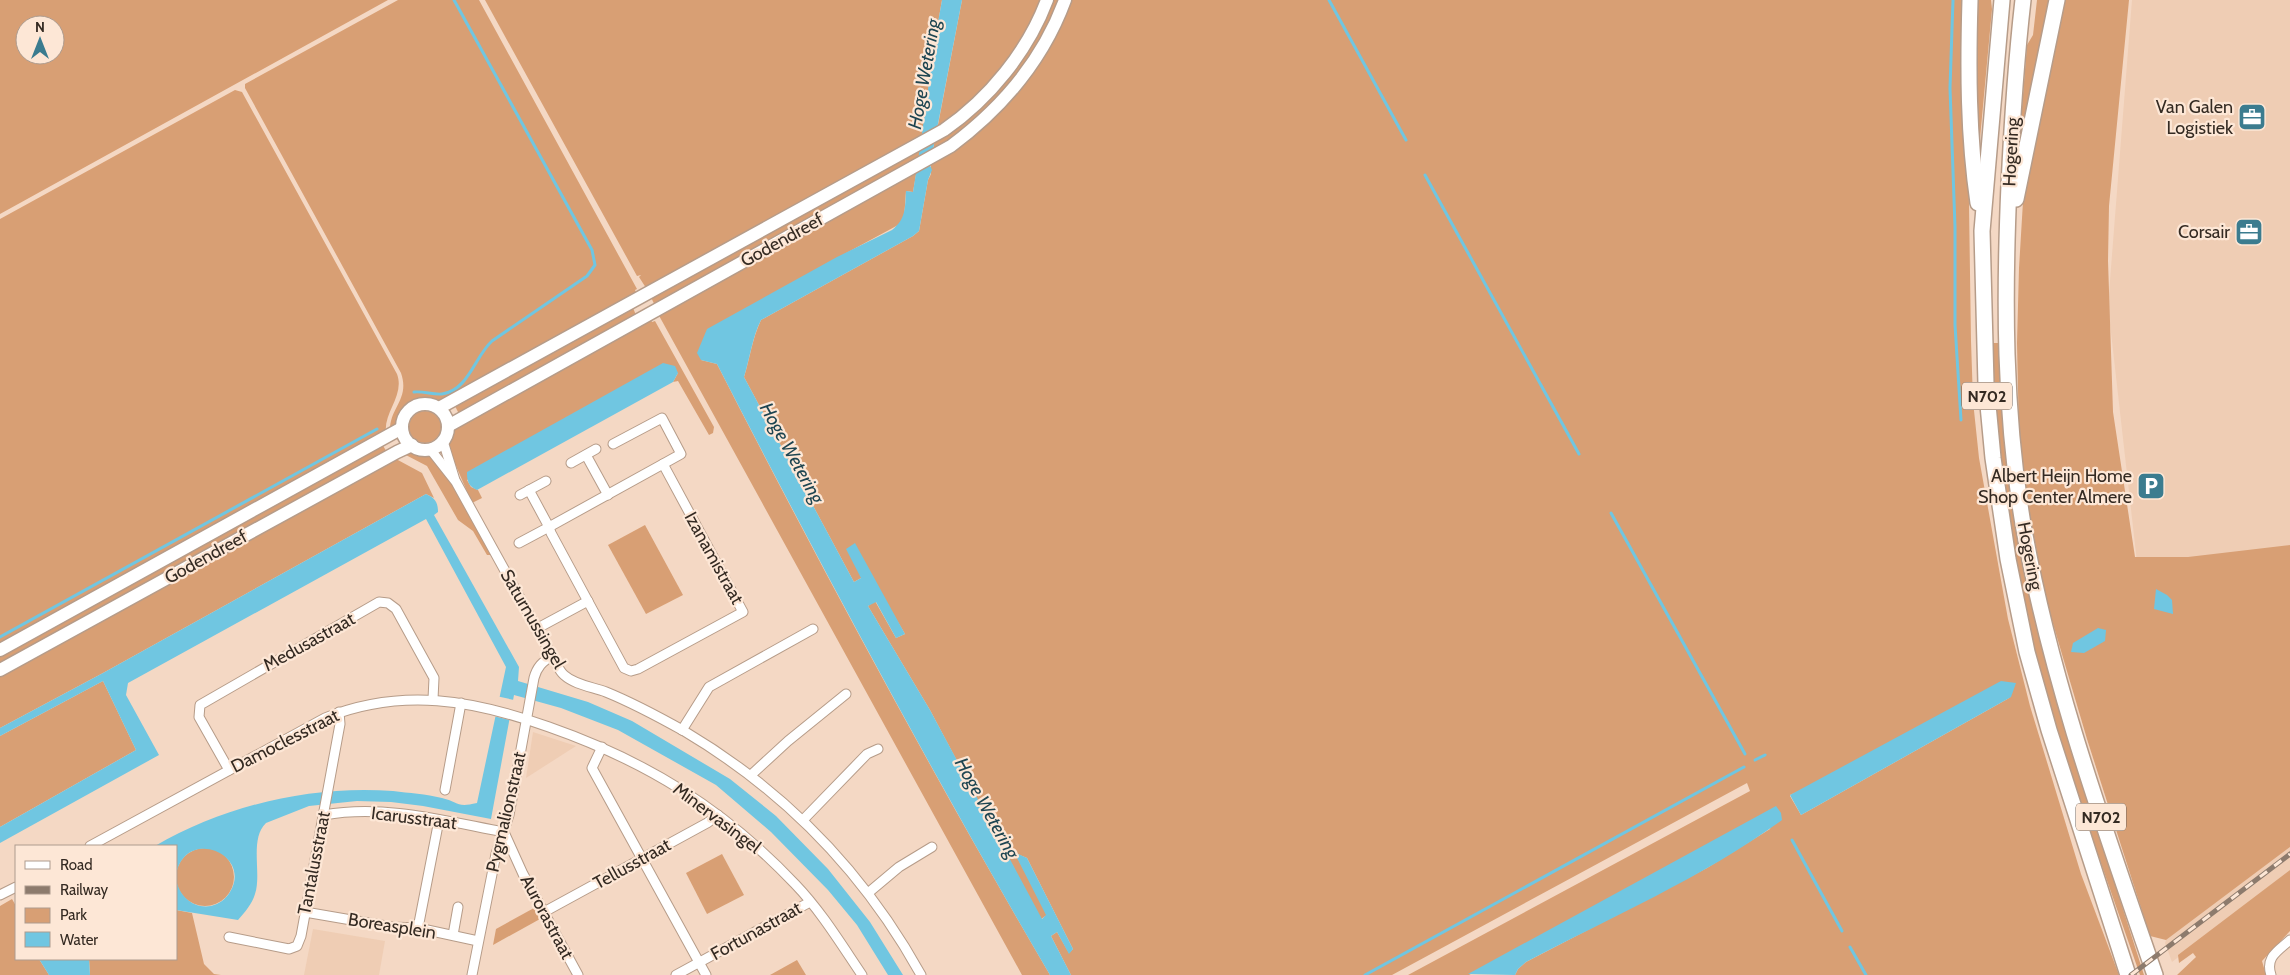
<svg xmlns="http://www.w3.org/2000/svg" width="2290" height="975" viewBox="0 0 2290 975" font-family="Cabin,sans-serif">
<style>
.built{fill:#efcdb4}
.green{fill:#d89f74;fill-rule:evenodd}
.water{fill:#70c6e1}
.pier{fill:#f4d8c4}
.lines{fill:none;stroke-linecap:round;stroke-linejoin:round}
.stream{stroke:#70c6e1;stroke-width:3}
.street-casing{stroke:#b69c89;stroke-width:11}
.secondary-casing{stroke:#b69c89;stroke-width:15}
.highway-casing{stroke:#b69c89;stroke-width:18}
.street{stroke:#fff;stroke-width:9}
.secondary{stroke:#fff;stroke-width:12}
.highway{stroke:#fff;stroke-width:15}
.rail-casing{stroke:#8d7b6d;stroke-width:5}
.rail{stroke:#fde7d6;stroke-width:3;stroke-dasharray:9;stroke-linecap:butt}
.labels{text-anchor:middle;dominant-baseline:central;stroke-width:4.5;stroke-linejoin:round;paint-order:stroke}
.shield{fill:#fde7d6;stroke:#706358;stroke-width:1}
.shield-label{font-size:16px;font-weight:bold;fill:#342a22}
.poi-label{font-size:18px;fill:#342a22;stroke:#fde7d6;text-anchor:end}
.street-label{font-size:18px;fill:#342a22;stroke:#fde7d6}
.water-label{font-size:19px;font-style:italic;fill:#1e4551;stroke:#fde7d6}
</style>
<rect width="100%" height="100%" fill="#f4d8c4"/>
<g class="built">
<path d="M 2132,0 L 2290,0 L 2290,545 L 2139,580 L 2108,306 Z"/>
<path d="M 533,732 L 576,746 L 526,778 Z"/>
<path d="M 2290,847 L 2290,870 L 2172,962 L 2165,943 L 2166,940 Z"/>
<path d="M 313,929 L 385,941 L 379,975 L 304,975 Z"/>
</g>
<g class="green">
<path d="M 0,0 L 388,0 L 0,214 ZM 25,25 L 55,25 L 55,55 L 25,55 Z"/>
<path d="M 398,0 L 479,0 L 637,289 L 635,290 L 638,297 L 438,402 C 402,392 409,415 390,430 C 390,407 410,399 401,373 L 245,88 L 245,84 Z"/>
<path d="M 485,0 L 942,0 L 932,57 L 923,138 L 648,291 L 639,277 L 641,275 L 637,276 Z"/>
<path d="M 962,0 L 1043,0 L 1033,25 L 993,82 L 937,130 Z"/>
<path d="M 1050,0 L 1062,0 L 1046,37 L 995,106 L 932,154 L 935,140 L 972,111 Z"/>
<path d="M 1068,0 L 1966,0 L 1971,341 L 1973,401 L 1979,458 L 2008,619 L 2030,706 L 2081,874 L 2119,975 L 1515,975 L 1518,969 L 1526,962 L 1707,868 L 1770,829 L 1776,807 L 1469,975 L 1408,975 L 1750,791 L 1747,783 L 1392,975 L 1071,975 L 1051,936 L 1057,932 L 1069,953 L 1073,949 L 1027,858 L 1015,853 L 1047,915 L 1041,919 L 930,710 L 868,606 L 875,601 L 896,638 L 905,634 L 882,595 L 861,578 L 854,582 L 744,377 C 750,358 752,339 761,320 L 913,236 L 919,231 L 928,180 L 931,174 L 931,162 L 999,110 ZM 2011,697 L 1801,815 L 1790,796 L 1790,795 Z"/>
<path d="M 1973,0 L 1991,0 L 1992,9 L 1978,160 Z"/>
<path d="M 2037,0 L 2051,0 L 2016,181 L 2027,45 L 2033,35 Z"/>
<path d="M 2063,0 L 2129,0 L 2109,206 L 2108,261 L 2113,412 L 2135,557 L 2188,557 L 2290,545 L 2290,847 L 2166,940 L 2150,936 L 2087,739 L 2046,600 L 2026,495 L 2019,437 L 2017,343 L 2019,268 L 2024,185 Z"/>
<path d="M 235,90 L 242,92 L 397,374 C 405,396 383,412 386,434 L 0,648 L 0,219 Z"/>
<path d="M 921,147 L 918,161 L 655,306 L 651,297 Z"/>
<path d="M 917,169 L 913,192 L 906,191 L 904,219 L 900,224 L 815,270 L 701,360 L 717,364 C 822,570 933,775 1050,975 L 1022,975 L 657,312 Z"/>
<path d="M 633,308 L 636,315 L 459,414 L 454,404 Z"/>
<path d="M 649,316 L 652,322 L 655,321 L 714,427 L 713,433 L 709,435 L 678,381 L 673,382 L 678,373 L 467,480 L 471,487 L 478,490 L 482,498 L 472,503 L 450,452 L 449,441 L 454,429 Z"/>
<path d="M 1990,343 L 1999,343 L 2002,397 L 2033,603 L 2056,699 L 2144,975 L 2140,975 L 2060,746 L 2047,701 L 2024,605 L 2003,499 Z"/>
<circle cx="425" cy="427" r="16"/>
<path d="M 382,444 L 388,454 L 0,668 L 0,654 Z"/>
<path d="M 413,451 C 418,453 424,453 428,455 C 446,466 480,534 491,555 L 487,555 L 473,531 L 458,520 L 427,466 L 402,453 Z"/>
<path d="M 396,459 L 422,473 L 434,498 L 426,494 L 103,673 L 0,728 L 0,674 Z"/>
<path d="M 645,525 L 683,595 L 646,614 L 608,545 Z"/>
<path d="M 103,681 L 136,750 L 0,827 L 0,736 Z"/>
<circle cx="205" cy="877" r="29"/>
<path d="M 722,854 L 744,895 L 707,914 L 686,873 Z"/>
<path d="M 2290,870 L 2290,931 L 2262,961 L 2266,975 L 2177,975 L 2196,957 L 2193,953 L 2179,963 L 2178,955 Z"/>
<path d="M 12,899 L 16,906 L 16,959 L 39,959 L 49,975 L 0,975 L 0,906 Z"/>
<path d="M 534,908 L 540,919 L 493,945 L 496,929 Z"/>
<path d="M 176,910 L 192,913 L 204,964 L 214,974 L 221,975 L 90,975 L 89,959 L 176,959 Z"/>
<path d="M 797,960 L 806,975 L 770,975 Z"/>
</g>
<g class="water">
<path d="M 942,0 L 962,0 L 930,165 L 932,170 L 928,180 L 919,231 L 913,236 L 761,320 C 752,338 750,358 744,377 L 854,582 L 861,578 L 846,549 L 855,543 L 905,634 L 896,638 L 876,602 L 868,606 L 930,710 L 1042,919 L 1046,915 L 1014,852 L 1027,858 L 1073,949 L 1069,954 L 1057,932 L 1051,936 L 1071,975 L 1050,975 C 933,775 823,570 717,364 L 701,360 L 697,353 L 707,329 L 837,257 L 892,230 C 906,219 905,208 906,191 L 913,192 C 924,128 930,64 942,0 Z"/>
<path d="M 663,363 L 675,366 L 678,373 L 673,382 L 477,490 C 468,486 467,481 467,472 Z"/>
<path d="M 426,494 C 435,498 438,502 438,512 L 434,515 L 519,667 L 518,681 L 588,702 L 632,721 L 730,779 L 776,816 L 828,869 L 870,922 L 903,975 L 888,975 L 857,925 L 828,890 L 771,832 L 716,785 L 618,730 L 561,708 L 514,695 L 491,819 L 423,806 L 391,802 L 357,801 L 309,806 L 266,823 C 249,839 262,874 255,894 C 252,904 245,912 238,920 L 176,910 L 176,879 C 179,896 193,909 211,906 C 219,904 226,899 230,892 C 253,854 185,826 176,875 L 176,846 L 155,846 C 226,805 311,785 393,791 C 409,793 426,794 442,798 C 459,802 456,808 477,803 L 506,667 L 426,519 L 128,683 L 126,695 L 159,755 L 0,843 L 0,827 L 136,750 L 103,681 L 0,736 L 0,728 L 103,673 Z"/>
<path d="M 2156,589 L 2167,595 L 2172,600 L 2173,614 L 2154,609 Z"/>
<path d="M 2098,628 L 2106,630 L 2105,641 L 2084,653 L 2071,652 L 2073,643 Z"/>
<path d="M 2001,681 L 2016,683 L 2011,697 L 1801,815 L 1790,795 Z"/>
<path d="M 1776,806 L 1781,813 L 1782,820 C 1704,877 1611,917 1526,962 L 1518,969 L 1515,975 L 1468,974 Z"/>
<path d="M 39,959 L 89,959 L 90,975 L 49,975 Z"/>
</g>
<path class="pier" d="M 496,696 L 514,700 L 510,720 L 493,716 Z"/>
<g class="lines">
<g class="stream">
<path d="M 1329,0 L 1406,140"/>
<path d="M 1953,0 L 1950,88 L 1955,227 L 1955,325 L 1961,420"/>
<path d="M 1425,175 L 1579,454"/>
<path d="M 414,392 C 424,391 433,395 442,394 C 468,391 475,356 492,341 L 587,276 L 595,265 L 592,250 L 454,0"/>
<path d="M 1611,513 L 1745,754"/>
<path d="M 0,637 L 377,429"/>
<path d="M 1755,760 L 1765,755"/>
<path d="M 1792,840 L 1842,931"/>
<path d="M 1850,947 L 1866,975"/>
<path d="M 1365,975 L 1744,767"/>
</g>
<defs>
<g id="street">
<path d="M 443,441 L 455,480"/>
<path d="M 613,444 L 662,418 L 681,454 L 663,464"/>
<path d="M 430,449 L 456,482 L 552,656 C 556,662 559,671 564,675 C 575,685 593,687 606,692 C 633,703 659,717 684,731 C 785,791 864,872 921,975"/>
<path d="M 586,455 L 608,495"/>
<path d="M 571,463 L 596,449"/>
<path d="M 663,464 L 743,612 L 638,669 L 631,671 L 624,668 L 551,533 L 549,527 Z"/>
<path d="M 520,495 L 546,481"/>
<path d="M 519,543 L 549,527 L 529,490"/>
<path d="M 536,629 L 588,601"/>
<path d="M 682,730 L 709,687 L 813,629"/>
<path d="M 602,747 L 592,768 L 706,975"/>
<path d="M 229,770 L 199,717 L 200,705 L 379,602 L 388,603 L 396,609 L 434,678 L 433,699"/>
<path d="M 751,775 L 788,741 L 846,694"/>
<path d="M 445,790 L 461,703"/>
<path d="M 324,815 C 384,804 445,821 504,832 L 523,874 L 578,975"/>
<path d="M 803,820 L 867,754 L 878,749"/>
<path d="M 90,846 L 325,718 C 402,687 473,700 549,727 C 646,761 724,809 795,884 C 821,911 841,944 862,975"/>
<path d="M 868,893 L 899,867 L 932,847"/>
<path d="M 0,895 L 16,887"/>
<path d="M 305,912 L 392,927 L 418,928 L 478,941"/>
<path d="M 544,912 L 707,823 L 718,815"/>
<path d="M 418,928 L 439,820"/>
<path d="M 453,935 L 458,907"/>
<path d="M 229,937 L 289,949 L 297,946 L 301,936 L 340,724 L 339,712"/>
<path d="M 472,975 L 496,854 L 509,815 L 534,678 C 537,667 542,662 552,656"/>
<path d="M 676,975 L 810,902"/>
<path d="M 2271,975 C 2265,957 2278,951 2290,940"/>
</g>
<g id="secondary">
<circle cx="425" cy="427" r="23"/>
<path d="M 439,408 L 944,130 C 989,99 1028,51 1047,0"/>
<path d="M 448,426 L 951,146 C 1002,108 1043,60 1065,0"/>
<path d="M 0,650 L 402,428"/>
<path d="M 0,670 L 397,452 L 412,445"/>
</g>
<g id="highway">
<path d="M 1970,0 C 1968,68 1968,135 1978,203"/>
<path d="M 2002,0 L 1982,231 L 1986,384 L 1993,458 L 2008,559 L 2027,652 L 2049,730 L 2128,975"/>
<path d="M 2023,0 C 2016,61 2012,123 2009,185 C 2004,298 2004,411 2023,524 C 2050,678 2104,827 2155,975"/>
<path d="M 2016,199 L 2057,0"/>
</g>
</defs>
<use href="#street" class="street-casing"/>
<use href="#secondary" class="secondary-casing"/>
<use href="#highway" class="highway-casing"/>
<use href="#street" class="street"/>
<use href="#secondary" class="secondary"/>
<use href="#highway" class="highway"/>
<defs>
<path id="rail" d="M 2131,975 L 2290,854"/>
</defs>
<use href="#rail" class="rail-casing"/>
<use href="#rail" class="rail"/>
</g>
<defs>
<symbol id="office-square" viewBox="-11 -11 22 22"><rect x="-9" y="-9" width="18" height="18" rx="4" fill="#3b7c8f" stroke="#fde7d6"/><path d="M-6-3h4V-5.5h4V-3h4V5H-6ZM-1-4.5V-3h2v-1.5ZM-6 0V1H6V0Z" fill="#fff"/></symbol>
<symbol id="parking-square" viewBox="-11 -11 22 22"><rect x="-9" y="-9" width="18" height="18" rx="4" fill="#3b7c8f" stroke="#fde7d6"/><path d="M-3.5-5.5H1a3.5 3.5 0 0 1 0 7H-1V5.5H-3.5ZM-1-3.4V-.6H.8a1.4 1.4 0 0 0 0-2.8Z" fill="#fff"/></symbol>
</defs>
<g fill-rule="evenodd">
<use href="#office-square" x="2236" y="101" width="32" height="32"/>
<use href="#office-square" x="2233" y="216" width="32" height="32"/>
<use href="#parking-square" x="2135" y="470" width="32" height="32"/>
</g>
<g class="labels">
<g class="shield">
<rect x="1962" y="382.5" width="50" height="27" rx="4"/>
<rect x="2076" y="803.5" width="50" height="27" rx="4"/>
</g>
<g class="shield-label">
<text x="1987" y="396">N702</text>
<text x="2101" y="817">N702</text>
</g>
<g class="poi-label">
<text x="2233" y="107">Van Galen<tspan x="2233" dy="21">Logistiek</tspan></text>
<text x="2230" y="232">Corsair</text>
<text x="2132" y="476">Albert Heijn Home<tspan x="2132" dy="21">Shop Center Almere</tspan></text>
</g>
<g class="street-label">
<text transform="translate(2011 152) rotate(-87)">Hogering</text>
<text transform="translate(782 240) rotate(-29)">Godendreef</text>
<text transform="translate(2030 556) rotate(79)">Hogering</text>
<text transform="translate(206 557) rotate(-29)">Godendreef</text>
<text transform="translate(714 558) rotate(61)">Izanamistraat</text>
<text transform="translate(533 619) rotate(60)">Saturnussingel</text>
<text transform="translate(309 642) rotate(-29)">Medusastraat</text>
<text transform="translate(285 741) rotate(-27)">Damoclesstraat</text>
<text transform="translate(506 812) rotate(-77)">Pygmalionstraat</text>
<text transform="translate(414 818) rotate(7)">Icarusstraat</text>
<text transform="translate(717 818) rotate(37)">Minervasingel</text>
<text transform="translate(314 863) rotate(-79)">Tantalusstraat</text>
<text transform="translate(632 864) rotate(-29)">Tellusstraat</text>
<text transform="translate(547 917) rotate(62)">Aurorastraat</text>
<text transform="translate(392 926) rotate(9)">Boreasplein</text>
<text transform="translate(756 931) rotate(-29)">Fortunastraat</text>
</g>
<g class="water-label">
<text transform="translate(924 74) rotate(-80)">Hoge Wetering</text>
<text transform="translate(792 453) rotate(61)">Hoge Wetering</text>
<text transform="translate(987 808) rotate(61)">Hoge Wetering</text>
</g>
</g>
<rect x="15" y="845" width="162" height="115" fill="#fde7d6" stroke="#ad9b8e"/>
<rect x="25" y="861" width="25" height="8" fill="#ffffff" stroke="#ad9b8e"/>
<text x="60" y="870" font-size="15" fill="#342a22">Road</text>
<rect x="25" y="886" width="25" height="8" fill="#8d7b6d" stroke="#ad9b8e"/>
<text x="60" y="895" font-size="15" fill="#342a22">Railway</text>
<rect x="25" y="908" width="25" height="15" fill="#d89f74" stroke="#ad9b8e"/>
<text x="60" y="920" font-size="15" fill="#342a22">Park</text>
<rect x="25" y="932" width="25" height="15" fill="#70c6e1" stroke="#ad9b8e"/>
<text x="60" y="945" font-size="15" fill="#342a22">Water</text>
<g transform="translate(40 40)"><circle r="24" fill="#fde7d6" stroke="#ad9b8e"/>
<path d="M0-4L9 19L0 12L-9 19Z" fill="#3b7c8f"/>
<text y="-8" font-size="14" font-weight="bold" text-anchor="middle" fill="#342a22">N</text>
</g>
</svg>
